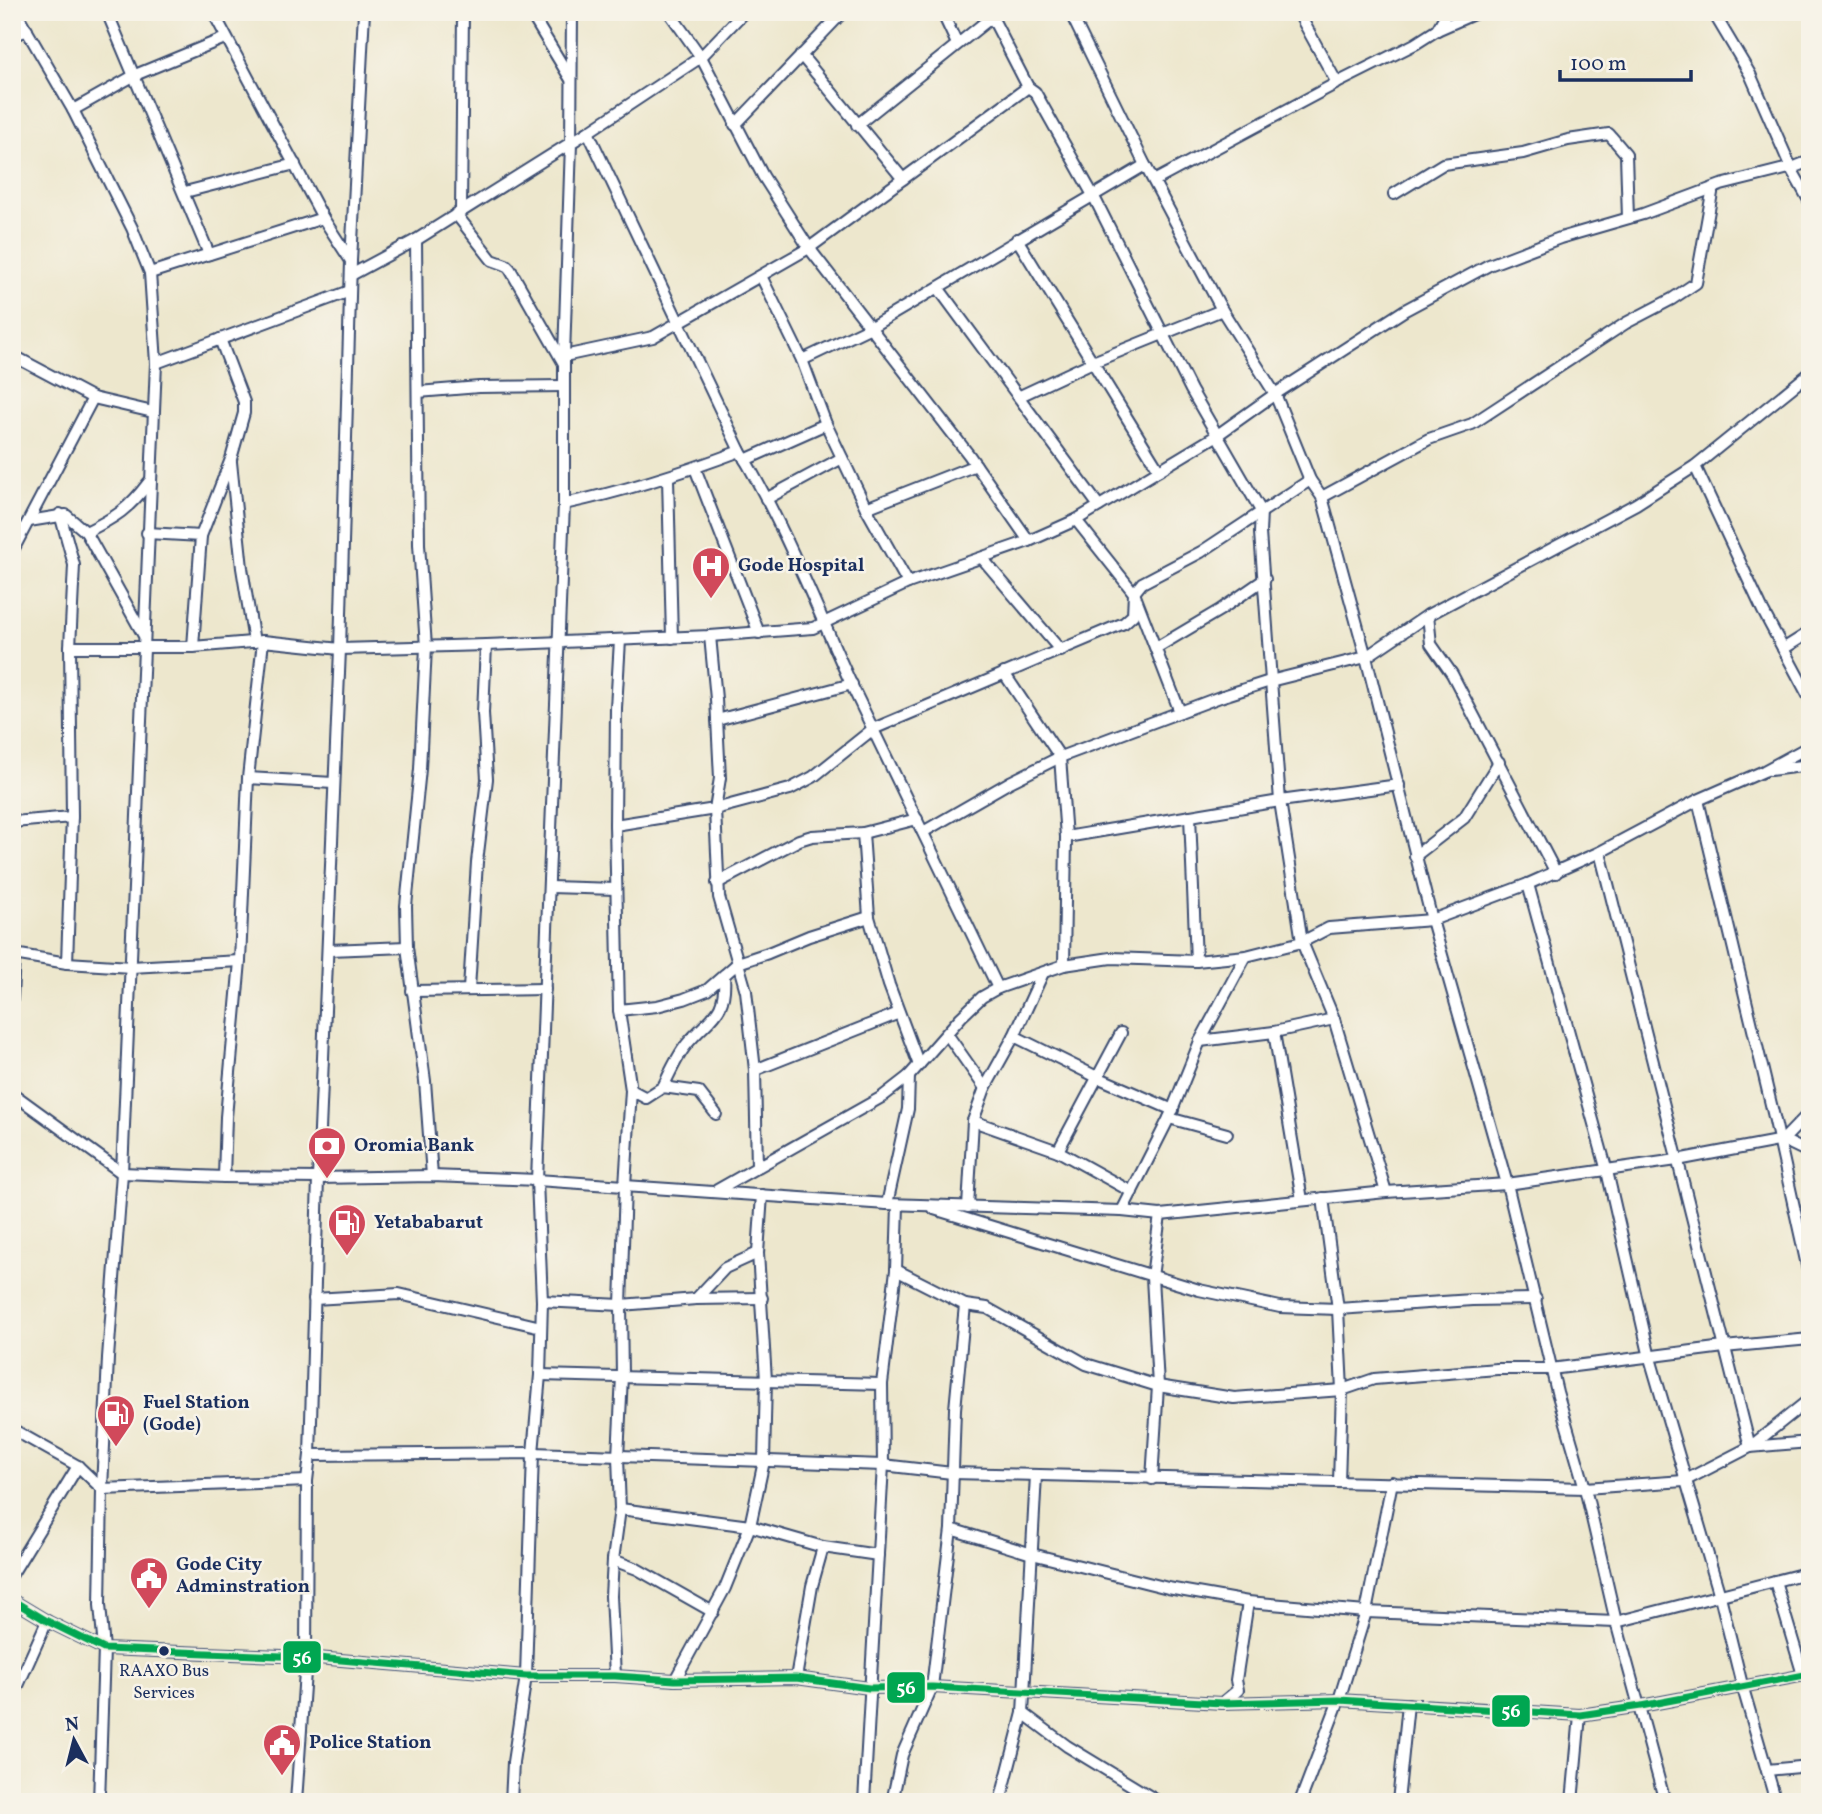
<svg xmlns="http://www.w3.org/2000/svg" width="1822" height="1814" viewBox="0 0 1822 1814" font-family="Vollkorn,serif">
<style>
.lines{fill:none;stroke-linecap:round;stroke-linejoin:round}
.minor-casing{stroke:#3a4b6f;stroke-width:14}
.minor{stroke:#fff;stroke-width:10}
.bus-1-casing{stroke:#f7f3e8;stroke-width:12}
.bus-1{stroke:#00a651;stroke-width:7}
.bus-dot{fill:#1b2f5e;stroke:#f7f3e8;stroke-width:2.5}
.labels{text-anchor:middle;dominant-baseline:central;stroke-width:5;stroke-linejoin:round;paint-order:stroke}
.bus-label{font-size:17px;fill:#1b2f5e;stroke:#f7f3e8}
.poi-label{font-size:19px;font-weight:bold;fill:#1b2f5e;stroke:#f7f3e8;text-anchor:start}
.line-badge{stroke:#f7f3e8;stroke-width:2.5}
.badge-label{font-size:19px;text-anchor:middle;font-weight:bold;fill:#fff}
</style>
<rect width="100%" height="100%" fill="#f7f3e8"/>
<filter id="ink" filterUnits="userSpaceOnUse"><feTurbulence type="fractalNoise" baseFrequency=".0143" numOctaves="2"/><feDisplacementMap in="SourceGraphic" scale="14" xChannelSelector="R" yChannelSelector="G"/><feConvolveMatrix kernelMatrix="1 2 1 2 8 2 1 2 1" color-interpolation-filters="sRGB"/></filter>
<filter id="wash" filterUnits="userSpaceOnUse"><feTurbulence type="fractalNoise" baseFrequency=".00686" numOctaves="4" result="noise"/><feDisplacementMap in="SourceGraphic" scale="28" xChannelSelector="R" yChannelSelector="G"/><feGaussianBlur stdDeviation="1.57" result="paint"/><feColorMatrix in="noise" values="0 0 0 0 0 0 0 0 0 0 0 0 0 0 0 0 0 1.4 0 .05"/><feComposite in="paint" operator="in"/></filter>
<g filter="url(#wash)">
<rect width="100%" height="100%" fill="#ede7cd"/>
</g>
<g filter="url(#ink)">
<g class="lines">
<defs>
<g id="minor">
<path d="M 16,12 L 73,110 L 132,228 L 150,273 L 156,363 L 122,1173 L 108,1358 L 102,1489 L 100,1605 L 104,1649 L 99,1802"/>
<path d="M 107,12 L 209,254"/>
<path d="M 213,12 L 323,218 L 351,261"/>
<path d="M 530,12 L 570,78"/>
<path d="M 669,12 L 701,57 L 763,176 L 809,248 L 969,455 L 1029,541"/>
<path d="M 942,12 L 957,44"/>
<path d="M 1070,12 L 1145,165 L 1222,310 L 1275,394 L 1310,480 L 1322,497 L 1366,657 L 1432,920 L 1507,1184 L 1557,1392 L 1585,1488 L 1616,1622 L 1665,1802"/>
<path d="M 1298,12 L 1337,83"/>
<path d="M 1713,12 L 1750,74 L 1793,172 L 1810,202"/>
<path d="M 992,17 L 1028,87 L 1035,92 L 1094,197 L 1191,390 L 1261,511 L 1260,533 L 1280,801 L 1302,942 L 1334,1019 L 1386,1192"/>
<path d="M 1437,30 L 1447,12"/>
<path d="M 12,36 L 27,30"/>
<path d="M 801,55 L 903,179"/>
<path d="M 73,110 L 135,75 L 225,38"/>
<path d="M 735,125 L 843,12"/>
<path d="M 857,125 L 998,12"/>
<path d="M 588,132 L 740,451 C 784,525 816,607 852,686 C 900,787 950,887 998,988"/>
<path d="M 1154,181 L 1337,83 L 1415,44 L 1437,30 L 1478,12"/>
<path d="M 185,192 L 295,164"/>
<path d="M 1394,194 L 1443,164 L 1523,153 L 1568,140 L 1609,134 L 1626,154 L 1628,218"/>
<path d="M 461,210 L 463,12"/>
<path d="M 456,214 L 492,260 L 506,265 L 510,269 L 563,362"/>
<path d="M 1017,239 L 1159,470"/>
<path d="M 416,240 L 419,544 L 426,647 L 420,769 L 406,906 L 407,947 L 425,1081 L 432,1176"/>
<path d="M 150,273 L 323,218"/>
<path d="M 351,275 L 416,240 L 588,132 L 701,57 L 744,12"/>
<path d="M 761,276 L 802,360 L 826,424 L 866,508 L 908,583"/>
<path d="M 939,289 L 1099,506"/>
<path d="M 12,355 L 93,398 L 153,412"/>
<path d="M 564,356 L 653,337 L 809,248 L 1028,87"/>
<path d="M 802,360 L 871,327 L 1145,165"/>
<path d="M 156,363 L 350,291"/>
<path d="M 418,392 L 479,387 L 564,386"/>
<path d="M 1020,396 L 1093,362 L 1222,310"/>
<path d="M 745,460 L 826,424"/>
<path d="M 231,462 L 242,568 L 254,642"/>
<path d="M 1695,466 L 1763,611 L 1810,699"/>
<path d="M 695,468 L 759,633"/>
<path d="M 668,478 L 672,638"/>
<path d="M 1322,497 L 1429,439 L 1472,424 L 1626,323 L 1672,299 L 1696,283 L 1712,193"/>
<path d="M 766,499 L 842,458"/>
<path d="M 564,504 C 625,491 682,473 740,451"/>
<path d="M 866,508 L 976,465"/>
<path d="M 60,514 L 74,565 L 70,647 L 72,815 L 67,963"/>
<path d="M 1076,520 L 1134,593 L 1180,712"/>
<path d="M 29,521 L 66,515 L 86,532 L 143,634"/>
<path d="M 86,532 C 116,517 129,509 149,482"/>
<path d="M 147,533 L 201,536"/>
<path d="M 12,552 L 93,398"/>
<path d="M 982,558 L 1061,651"/>
<path d="M 1428,615 L 1431,644 L 1452,674 L 1556,873"/>
<path d="M 710,636 L 716,699 L 720,778 L 715,809 L 719,897 L 746,991 L 755,1070 L 757,1167"/>
<path d="M 70,647 L 193,647 L 263,641 L 340,649 L 486,645 L 710,636 L 813,628 L 908,583 L 1029,541 L 1076,520 L 1216,436 L 1275,394 L 1405,310 L 1489,265 L 1560,238 L 1643,214 L 1721,185 L 1797,166 L 1810,161"/>
<path d="M 193,647 L 201,536 L 231,459 L 244,413 L 244,402 L 220,339"/>
<path d="M 1156,648 L 1220,610 L 1265,579"/>
<path d="M 1783,649 L 1810,632"/>
<path d="M 1004,673 L 1060,757 L 1066,837 L 1064,965"/>
<path d="M 717,720 L 852,684"/>
<path d="M 1770,770 L 1810,765"/>
<path d="M 248,778 L 333,783"/>
<path d="M 1698,800 L 1775,1121 L 1810,1279"/>
<path d="M 1190,816 L 1196,961"/>
<path d="M 12,819 L 14,954 L 12,999"/>
<path d="M 13,822 L 72,817"/>
<path d="M 615,825 L 715,809 L 790,789 L 813,777 L 873,729 L 1124,623 L 1133,615 L 1134,593 L 1142,583 L 1201,552 L 1310,480"/>
<path d="M 923,832 L 1010,782 L 1060,757 L 1220,697 L 1270,681 L 1366,657 L 1428,615 L 1636,504 L 1695,466 L 1810,373"/>
<path d="M 863,833 L 869,917 L 889,985 L 919,1065"/>
<path d="M 1066,837 L 1280,801 L 1399,785"/>
<path d="M 1600,852 L 1750,1447 L 1810,1442"/>
<path d="M 1415,856 L 1464,818 L 1499,762"/>
<path d="M 717,883 L 799,840 L 812,836 L 863,833 L 917,819"/>
<path d="M 1528,884 L 1607,1171 L 1650,1358 L 1720,1596 L 1742,1685 L 1776,1802"/>
<path d="M 550,887 L 616,889"/>
<path d="M 329,950 L 407,947"/>
<path d="M 14,954 L 67,963 L 131,967 L 240,961"/>
<path d="M 469,989 L 477,862 L 487,779 L 483,713 L 486,645"/>
<path d="M 412,991 L 545,989"/>
<path d="M 619,1010 L 657,1006 L 684,999 L 707,990 L 738,963 L 768,953 L 809,936 L 869,917"/>
<path d="M 1274,1032 L 1302,1200"/>
<path d="M 947,1034 L 985,1088"/>
<path d="M 1014,1036 L 1097,1077 L 1173,1110"/>
<path d="M 1200,1041 L 1274,1032 L 1334,1019"/>
<path d="M 755,1070 L 899,1013"/>
<path d="M 663,1087 C 670,1073 677,1056 687,1044 C 710,1016 727,1016 724,975"/>
<path d="M 631,1090 L 646,1098 L 663,1087 L 699,1092 L 716,1114"/>
<path d="M 12,1093 L 122,1173 L 224,1177 L 318,1178 L 432,1176 L 537,1180 L 887,1204 L 1122,1211 L 1160,1215 L 1386,1192 L 1507,1184 L 1677,1160 L 1783,1140 L 1810,1153"/>
<path d="M 1169,1118 L 1227,1134"/>
<path d="M 973,1121 L 1058,1151 L 1121,1033"/>
<path d="M 1783,1140 L 1810,1112"/>
<path d="M 1058,1151 L 1132,1192"/>
<path d="M 224,1177 L 226,1117 L 240,961 L 248,778 L 263,641"/>
<path d="M 717,1190 L 882,1097 L 909,1076 L 961,1017 L 982,997 L 998,988 L 1064,965 L 1111,958 L 1196,961 L 1246,956 L 1302,942 L 1329,928 L 1432,920 L 1528,884 L 1600,852 L 1698,800 L 1764,771 L 1810,746"/>
<path d="M 1323,1198 L 1338,1309 L 1342,1390 L 1339,1481"/>
<path d="M 887,1204 L 908,1109 L 909,1076"/>
<path d="M 968,1207 L 973,1121 L 985,1088 L 1014,1036 L 1043,973"/>
<path d="M 934,1209 L 1199,1290 L 1280,1307 L 1338,1309 L 1472,1300 L 1536,1299"/>
<path d="M 1122,1211 L 1169,1118 L 1200,1041 L 1246,956"/>
<path d="M 314,1299 L 399,1294 L 541,1327"/>
<path d="M 696,1299 L 725,1268 L 758,1253"/>
<path d="M 542,1301 L 621,1305 L 696,1299 L 762,1298"/>
<path d="M 965,1305 L 987,1308 L 1086,1364 L 1158,1386 L 1234,1398 L 1342,1390 L 1374,1379 L 1497,1369 L 1551,1369 L 1724,1347 L 1810,1339"/>
<path d="M 540,1375 L 882,1384"/>
<path d="M 12,1429 L 78,1466 L 102,1489 L 307,1481"/>
<path d="M 310,1455 L 533,1453 L 883,1465 L 952,1473 L 1585,1488 L 1684,1481 L 1750,1447 L 1810,1399"/>
<path d="M 1152,1479 L 1158,1386 L 1152,1277 L 1160,1215"/>
<path d="M 620,1509 L 750,1526 L 823,1547 L 878,1555"/>
<path d="M 951,1529 L 1032,1554 L 1168,1588 L 1248,1602 L 1366,1612 L 1616,1622 L 1810,1572"/>
<path d="M 613,1560 L 637,1569 L 713,1612"/>
<path d="M 12,1574 L 78,1466"/>
<path d="M 1775,1581 L 1803,1675"/>
<path d="M 12,1600 L 47,1621 L 104,1649 L 306,1657 L 526,1676 L 615,1676 L 675,1680 L 796,1678 L 869,1688 L 932,1687 L 1222,1703 L 1339,1700 L 1580,1715 L 1641,1706 L 1810,1674"/>
<path d="M 615,1676 L 611,1596 L 613,1560 L 620,1509 L 618,1457 L 622,1376 L 621,1305 L 625,1186 L 631,1090 L 619,1010 L 615,825 L 616,708 L 620,640"/>
<path d="M 796,1678 L 812,1586 L 823,1547"/>
<path d="M 675,1680 L 725,1588 L 750,1526 L 764,1461 L 766,1380 L 758,1253 L 762,1195"/>
<path d="M 12,1699 L 47,1621"/>
<path d="M 1222,1703 L 1238,1690 L 1236,1680 L 1248,1602"/>
<path d="M 1023,1713 L 1067,1746 L 1159,1802"/>
<path d="M 1767,1770 L 1810,1766"/>
<path d="M 296,1802 L 306,1657 L 307,1481 L 310,1455 L 318,1178 L 340,649 L 351,261 L 364,12"/>
<path d="M 511,1802 L 513,1762 L 526,1676 L 533,1453 L 540,1375 L 542,1301 L 537,1180 L 564,504 L 564,356 L 571,143 L 572,12"/>
<path d="M 864,1802 L 883,1465 L 882,1384 L 896,1270 L 898,1205"/>
<path d="M 892,1802 L 902,1755 L 932,1687 L 951,1529 L 955,1409 L 965,1305 L 896,1270"/>
<path d="M 1000,1802 L 1023,1713 L 1036,1475"/>
<path d="M 1300,1802 L 1339,1700 L 1366,1612 L 1392,1482"/>
<path d="M 1398,1802 L 1408,1704"/>
<path d="M 1572,1802 L 1580,1715"/>
</g>
</defs>
<use href="#minor" class="minor-casing"/>
<use href="#minor" class="minor"/>
<defs>
<path id="bus-1" d="M 12,1600 L 47,1621 L 104,1649 L 306,1657 L 526,1676 L 615,1676 L 675,1680 L 796,1678 L 869,1688 L 932,1687 L 1222,1703 L 1339,1700 L 1580,1715 L 1641,1706 L 1810,1674"/>
</defs>
<use href="#bus-1" class="bus-1-casing"/>
<use href="#bus-1" class="bus-1"/>
</g>
</g>
<defs>
<symbol id="hospital-pin" viewBox="-11 -11 22 30"><path d="M0 17L-7.5 6A9.5 9.5 0 1 1 7.5 6Z" fill="#d1495b" stroke="#f7f3e8"/><path d="M-5-5h3v3.5h4V-5h3V5h-3V1.5h-4V5h-3Z" fill="#fff"/></symbol>
<symbol id="bank-pin" viewBox="-11 -11 22 30"><path d="M0 17L-7.5 6A9.5 9.5 0 1 1 7.5 6Z" fill="#d1495b" stroke="#f7f3e8"/><path d="M-6-4H6V4H-6ZM0-2.3a2.3 2.3 0 1 0 0 4.6a2.3 2.3 0 1 0 0-4.6Z" fill="#fff"/></symbol>
<symbol id="fuel-pin" viewBox="-11 -11 22 30"><path d="M0 17L-7.5 6A9.5 9.5 0 1 1 7.5 6Z" fill="#d1495b" stroke="#f7f3e8"/><path d="M-5.5-6h7V0h2V4h1.3V-2.5L3-4.5l.8-.8L6-3V5H2.5V1h-1V6h-7ZM-4.2-4.7v3.2H.2V-4.7Z" fill="#fff"/></symbol>
<symbol id="civic-pin" viewBox="-11 -11 22 30"><path d="M0 17L-7.5 6A9.5 9.5 0 1 1 7.5 6Z" fill="#d1495b" stroke="#f7f3e8"/><path d="M-.6-6.5H3V-4.5H.6V-3L4-1V1h2V6H-6V1h2V-1L-.6-3ZM-1.2 2.5V6h2.4V2.5Z" fill="#fff"/></symbol>
</defs>
<g fill-rule="evenodd">
<use href="#hospital-pin" x="689" y="544" width="44" height="60"/>
<use href="#bank-pin" x="305" y="1124" width="44" height="60"/>
<use href="#fuel-pin" x="325" y="1201" width="44" height="60"/>
<use href="#fuel-pin" x="94" y="1392" width="44" height="60"/>
<use href="#civic-pin" x="127" y="1554" width="44" height="60"/>
<use href="#civic-pin" x="260" y="1721" width="44" height="60"/>
</g>
<circle class="bus-dot" cx="164" cy="1651" r="6"/>
<g class="labels">
<g class="bus-label">
<text x="164" y="1671">RAAXO Bus<tspan x="164" dy="22">Services</tspan></text>
</g>
<g class="poi-label">
<text x="738" y="566">Gode Hospital</text>
<text x="354" y="1146">Oromia Bank</text>
<text x="374" y="1223">Yetababarut</text>
<text x="143" y="1403">Fuel Station<tspan x="143" dy="22">(Gode)</tspan></text>
<text x="176" y="1565">Gode City<tspan x="176" dy="22">Adminstration</tspan></text>
<text x="309" y="1743">Police Station</text>
</g>
</g>
<g class="line-badge">
<rect x="282" y="1640" width="40" height="34" rx="7" fill="#00a651"/>
<rect x="886" y="1671" width="40" height="33" rx="7" fill="#00a651"/>
<rect x="1491" y="1694" width="40" height="34" rx="7" fill="#00a651"/>
</g>
<g class="badge-label">
<text x="302" y="1664">56</text>
<text x="906" y="1694">56</text>
<text x="1511" y="1717">56</text>
</g>
<rect width="1822" height="1814" fill="none" stroke="#f7f3e8" stroke-width="42"/>
<g transform="translate(74 1740) rotate(353)" stroke="#f7f3e8" stroke-width="5" paint-order="stroke">
<path d="M0-5L12 26L0 18L-12 26Z" fill="#1b2f5e"/>
<text y="-10" font-size="19" font-weight="bold" text-anchor="middle" fill="#1b2f5e">N</text>
</g>
<path d="M1560 70v10h131v-10" fill="none" stroke="#1b2f5e" stroke-width="3.5"/>
<text x="1570" y="70" font-size="21" fill="#1b2f5e" stroke="#f7f3e8" stroke-width="5" paint-order="stroke">100 m</text>
</svg>
